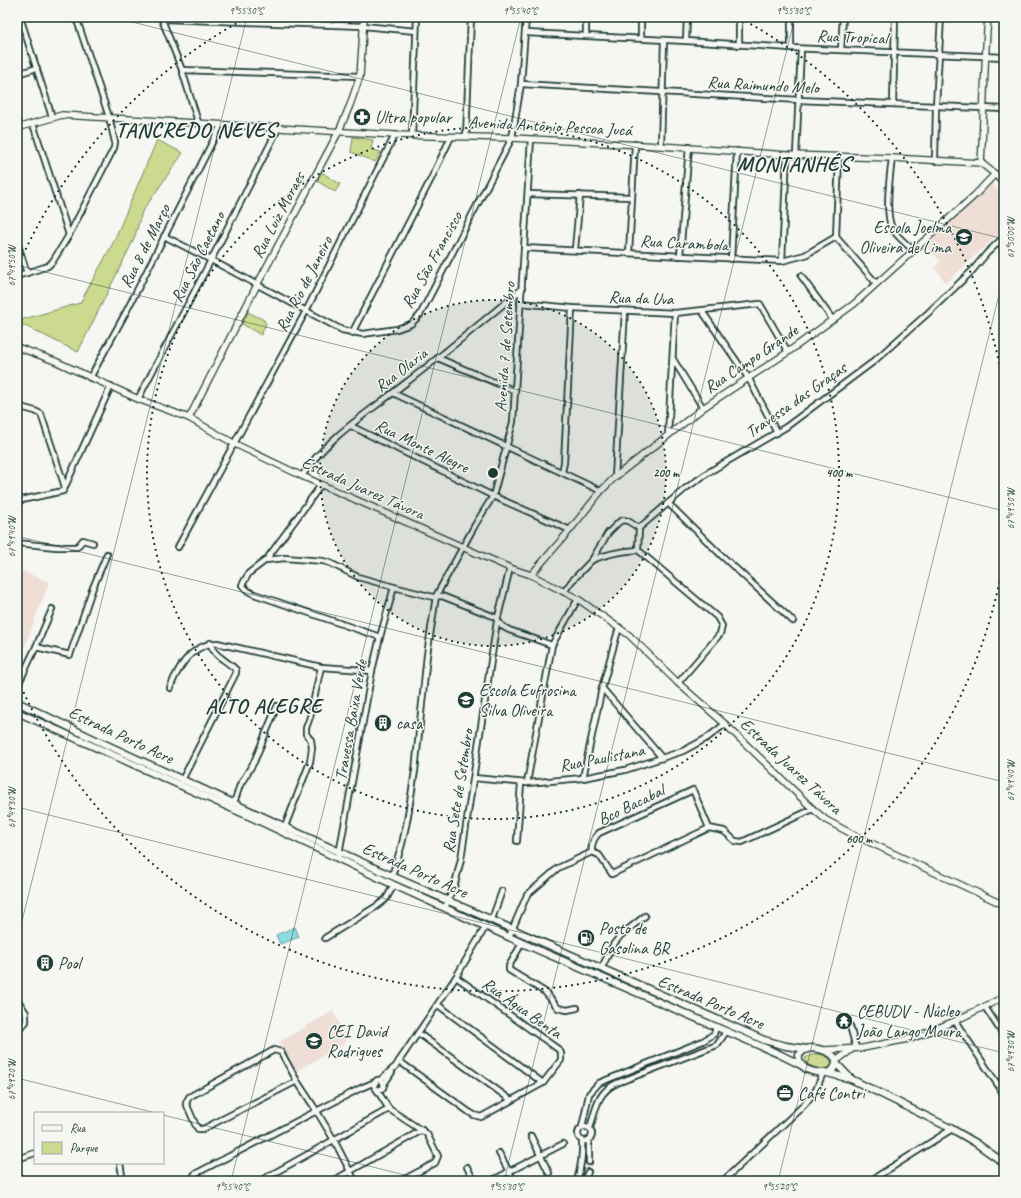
<svg xmlns="http://www.w3.org/2000/svg" width="1021" height="1198" viewBox="0 0 1021 1198" font-family="Caveat,sans-serif">
<style>
.built{fill:#efded6}
.green{fill:#cbda8e;stroke:#758c61}
.water{fill:#8bdde1;stroke:#609d9c}
.lines{fill:none;stroke-linecap:round;stroke-linejoin:round}
.minor-tunnel{stroke:#cbd1cc;stroke-width:4.5;stroke-dasharray:4.5 2;stroke-linecap:butt}
.minor-casing{stroke:#1f3d34;stroke-width:8}
.tertiary-casing{stroke:#1f3d34;stroke-width:8}
.secondary-casing{stroke:#1f3d34;stroke-width:9}
.minor{stroke:#f6f6f2;stroke-width:4.5}
.tertiary{stroke:#f6f6f2;stroke-width:5.5}
.secondary{stroke:#f6f6f2;stroke-width:6}
.ticks{fill:none;stroke:#1f3d34;stroke-width:1;stroke-opacity:0.45}
.ring{fill:none;stroke:#1f3d34;stroke-width:2;stroke-dasharray:2 4}
.labels{text-anchor:middle;dominant-baseline:central;stroke-width:3;stroke-linejoin:round;paint-order:stroke}
.street-label{font-size:17px;fill:#1f3d34;stroke:#f6f6f2}
.poi-label{font-size:17px;fill:#1f3d34;stroke:#f6f6f2;text-anchor:start}
.district-label{font-size:21px;font-weight:bold;letter-spacing:1px;fill:#1f3d34;stroke:#f6f6f2}
.centre{fill:#1f3d34;stroke:#f6f6f2;stroke-width:2}
.ring-label{font-size:12px;text-anchor:middle;font-weight:bold;fill:#1f3d34;stroke:#f6f6f2;stroke-width:3;stroke-linejoin:round;paint-order:stroke}
.neatline{fill:none;stroke:#1f3d34;stroke-width:1.5}
.ticks-label{font-size:10px;text-anchor:middle;fill:#1f3d34}
</style>
<rect width="100%" height="100%" fill="#f6f6f2"/>
<filter id="ink" filterUnits="userSpaceOnUse"><feTurbulence type="fractalNoise" baseFrequency=".025" numOctaves="2"/><feDisplacementMap in="SourceGraphic" scale="8" xChannelSelector="R" yChannelSelector="G"/><feConvolveMatrix kernelMatrix="1 2 1 2 8 2 1 2 1" color-interpolation-filters="sRGB"/></filter>
<g filter="url(#ink)">
<g class="built">
<path d="M 992,183 L 1004,197 L 1004,229 L 946,283 L 935,268 L 940,261 L 924,244 Z"/>
<path d="M 17,569 L 49,582 L 17,667 Z"/>
<path d="M 333,1011 L 347,1039 L 343,1045 L 296,1071 L 279,1042 Z"/>
</g>
<g class="green">
<path d="M 353,137 L 373,140 L 371,149 L 381,152 L 375,162 L 351,152 Z"/>
<path d="M 157,140 L 183,153 L 142,212 L 134,239 L 78,352 L 17,322 L 17,321 L 80,303 L 113,243 Z"/>
<path d="M 321,172 L 340,184 L 335,192 L 317,181 Z"/>
<path d="M 248,312 L 264,320 L 266,324 L 261,335 L 242,324 Z"/>
<path d="M 815,1054 C 823,1054 830,1056 832,1065 C 824,1072 812,1069 806,1062 L 805,1058 L 809,1056 Z"/>
</g>
<path class="water" d="M 295,927 L 299,937 L 280,944 L 276,935 Z"/>
<g class="lines">
<path class="minor-tunnel" d="M 588,1172 L 589,1162"/>
<defs>
<g id="minor">
<path d="M 20,17 L 52,117"/>
<path d="M 161,17 L 182,70 L 198,122"/>
<path d="M 162,19 L 363,26 L 416,31"/>
<path d="M 526,33 L 686,41 L 791,48 L 1004,57"/>
<path d="M 586,36 L 586,17"/>
<path d="M 641,38 L 641,17"/>
<path d="M 686,41 L 687,17"/>
<path d="M 739,45 L 739,17"/>
<path d="M 791,48 L 791,17"/>
<path d="M 841,50 L 843,17"/>
<path d="M 182,70 L 360,76"/>
<path d="M 17,74 L 37,68"/>
<path d="M 521,84 L 799,100 L 1004,109"/>
<path d="M 893,104 L 895,17"/>
<path d="M 33,124 L 69,235"/>
<path d="M 412,136 L 417,17"/>
<path d="M 466,136 L 471,17"/>
<path d="M 661,146 L 664,40"/>
<path d="M 796,155 L 801,49"/>
<path d="M 892,158 C 890,175 884,215 893,230 C 898,237 906,244 913,250"/>
<path d="M 935,161 L 936,106 L 941,17"/>
<path d="M 528,194 L 632,197"/>
<path d="M 164,236 L 211,260 L 342,330 L 363,334 L 397,329 L 411,324 L 420,315 L 512,138 L 521,84 L 526,17"/>
<path d="M 836,237 L 839,157"/>
<path d="M 836,237 L 876,283"/>
<path d="M 17,242 L 27,273"/>
<path d="M 524,248 L 782,261 L 805,255 L 836,237"/>
<path d="M 575,249 L 580,195"/>
<path d="M 629,253 L 635,144"/>
<path d="M 680,256 L 689,147"/>
<path d="M 731,259 L 737,151"/>
<path d="M 782,261 L 787,155"/>
<path d="M 17,276 L 39,269 L 48,266 L 53,261 L 69,235 L 114,148 L 115,142 L 109,117 L 76,17"/>
<path d="M 801,276 L 833,320"/>
<path d="M 520,303 L 572,308 L 675,313 L 760,304 L 788,352"/>
<path d="M 702,311 L 749,379 L 777,433"/>
<path d="M 352,333 L 431,179 L 451,137"/>
<path d="M 438,358 L 515,391"/>
<path d="M 673,359 L 703,408"/>
<path d="M 90,378 L 126,312 L 221,125"/>
<path d="M 393,393 L 601,491"/>
<path d="M 138,399 L 211,260 L 279,127"/>
<path d="M 17,406 L 35,411 L 41,414 L 65,487"/>
<path d="M 351,426 L 493,496 L 570,530"/>
<path d="M 668,435 L 675,313"/>
<path d="M 562,472 L 564,463 L 572,308"/>
<path d="M 302,476 C 325,439 369,412 403,385 C 444,354 483,321 522,289"/>
<path d="M 615,477 L 625,311"/>
<path d="M 321,485 L 266,560 L 249,573 L 242,585 L 248,591 L 254,594 L 380,637"/>
<path d="M 17,501 L 63,491 L 111,386"/>
<path d="M 668,503 L 721,555 L 793,621"/>
<path d="M 639,528 L 638,550 L 717,617 L 722,626 L 720,634 L 678,683"/>
<path d="M 17,543 L 56,547 L 77,547 L 83,540 L 93,543"/>
<path d="M 178,547 L 306,311 L 395,135"/>
<path d="M 266,560 L 285,558 L 323,561 L 330,563 L 358,577 L 394,587 L 433,597 L 442,596 L 495,617 L 502,626 L 509,630 L 552,645"/>
<path d="M 592,560 C 608,553 621,551 638,550"/>
<path d="M 564,592 L 571,582 L 592,560 L 608,533 L 619,522 L 623,520 L 628,521 L 639,528 L 686,488 L 709,472 L 786,427 L 873,362 L 928,313 L 972,271 L 987,253 L 1004,237"/>
<path d="M 36,647 L 70,655 L 92,590 L 107,554"/>
<path d="M 17,687 L 36,647 L 52,609"/>
<path d="M 170,688 C 178,667 192,644 217,643 L 321,667 L 350,669 L 372,671"/>
<path d="M 602,688 L 662,758"/>
<path d="M 474,778 L 527,783 L 583,778 L 625,770 L 683,751 L 707,738 L 725,724"/>
<path d="M 583,778 L 602,688 L 619,627"/>
<path d="M 181,782 L 236,673 L 236,670 C 227,660 214,657 210,643"/>
<path d="M 527,783 L 552,645 L 578,599"/>
<path d="M 234,803 L 240,785 L 254,762 L 277,706"/>
<path d="M 709,828 L 693,790 L 599,833 C 594,838 591,845 592,852 L 599,855 L 612,874 L 709,828 L 724,831 L 735,841 L 742,842 L 813,809"/>
<path d="M 284,829 L 310,762 L 312,748 L 311,740 L 306,734 L 306,728 L 310,717 L 321,667"/>
<path d="M 517,841 L 521,783"/>
<path d="M 339,854 L 372,671 L 380,637 L 394,587"/>
<path d="M 392,876 L 402,844 L 407,821 L 415,771 L 427,655 L 436,596 L 475,525 L 493,496 L 513,422 L 531,139"/>
<path d="M 445,908 L 455,884 L 461,859 L 497,621 L 510,568"/>
<path d="M 492,919 L 502,891"/>
<path d="M 509,937 L 527,895 L 558,868 L 592,852"/>
<path d="M 325,938 L 377,906 L 386,899 L 394,885"/>
<path d="M 522,943 L 509,966 L 509,970 L 545,992 L 558,1008 L 567,1010 L 577,1008"/>
<path d="M 601,969 L 613,945 L 621,935 L 645,916"/>
<path d="M 17,999 L 26,1013 L 26,1022 L 17,1030"/>
<path d="M 438,1005 L 543,1083"/>
<path d="M 985,1007 L 1004,1036"/>
<path d="M 955,1021 L 1000,1088 L 1002,1092 L 1004,1092"/>
<path d="M 850,1026 L 856,1048"/>
<path d="M 418,1033 L 511,1100"/>
<path d="M 399,1061 L 469,1112 L 474,1115 L 481,1117 L 543,1083 L 561,1060 L 561,1053 L 558,1049 L 456,977"/>
<path d="M 380,1080 L 396,1066 L 399,1061 L 456,977 L 486,926"/>
<path d="M 297,1081 L 203,1129 L 198,1129 L 196,1126 L 186,1103 L 189,1097 L 274,1050 L 281,1052 L 297,1081 L 316,1110 L 334,1140 L 355,1181"/>
<path d="M 384,1084 L 380,1080 L 377,1080 L 374,1085 L 375,1088 L 379,1090 L 383,1088 L 384,1084 L 392,1072"/>
<path d="M 377,1090 L 389,1109 L 427,1134 L 438,1156 L 435,1163 L 401,1181"/>
<circle cx="585" cy="1134" r="7"/>
<path d="M 582,1127 L 589,1094 L 599,1083 L 703,1041 L 714,1034 L 716,1027"/>
<path d="M 590,1128 C 596,1109 597,1092 617,1083 L 717,1045 L 726,1032"/>
<path d="M 531,1136 L 549,1173"/>
<path d="M 589,1140 L 589,1162"/>
<path d="M 499,1153 L 514,1181"/>
<path d="M 17,1159 L 35,1153"/>
<path d="M 120,1163 L 123,1181"/>
<path d="M 467,1167 L 474,1181"/>
<path d="M 194,1181 L 193,1177 L 195,1174 L 361,1088 L 375,1082"/>
<path d="M 260,1181 L 389,1109"/>
<path d="M 333,1181 L 422,1130"/>
<path d="M 491,1181 L 563,1144"/>
<path d="M 577,1181 C 581,1167 583,1155 582,1141"/>
<path d="M 584,1181 L 588,1172"/>
<path d="M 723,1181 L 805,1104 L 816,1090 L 823,1073"/>
<path d="M 870,1181 L 952,1129"/>
</g>
<g id="tertiary">
<path d="M 17,128 L 62,115 L 395,135 L 512,138 L 661,146 L 787,155 L 892,158 L 981,163 L 995,174 L 1004,184"/>
<path d="M 981,163 C 984,115 984,66 988,17"/>
<path d="M 17,347 L 55,361 L 138,399 L 189,418 L 235,444 L 302,476 L 510,568 L 531,575 L 578,599 L 629,635 L 678,683 L 725,724 L 813,809 L 826,820 L 854,835 L 1004,905"/>
<path d="M 189,418 L 257,285 L 339,131 L 350,105 L 360,76 L 364,17"/>
<path d="M 531,575 L 570,530 L 601,491 L 615,477 L 703,408 L 788,352 L 854,304 L 975,195 L 995,174"/>
<path d="M 824,1050 L 863,1048 L 913,1038 L 955,1021 L 1004,997"/>
<path d="M 836,1061 L 851,1050"/>
<path d="M 17,1173 L 22,1181"/>
</g>
<g id="secondary">
<path d="M 17,702 L 96,740 L 392,876 L 764,1040 L 786,1046 L 807,1049"/>
<path d="M 17,712 L 253,818 L 394,885 L 522,943 L 779,1054 L 801,1065"/>
<path d="M 811,1048 C 823,1049 845,1055 832,1071 C 824,1075 806,1072 801,1064 C 798,1062 799,1058 799,1055 L 804,1050 Z"/>
<path d="M 836,1063 L 851,1079"/>
<path d="M 827,1073 L 851,1079 L 952,1129 L 976,1143 L 1004,1163"/>
</g>
</defs>
<use href="#minor" class="minor-casing"/>
<use href="#tertiary" class="tertiary-casing"/>
<use href="#secondary" class="secondary-casing"/>
<use href="#minor" class="minor"/>
<use href="#tertiary" class="tertiary"/>
<use href="#secondary" class="secondary"/>
</g>
</g>
<path class="ticks" d="M 112,17 L 1004,239M 17,265 L 1004,511M 17,536 L 1004,782M 17,807 L 1004,1053M 17,941 L 247,17M 17,1078 L 156,1113M 163,1115 L 429,1181M 231,1181 L 521,17M 504,1181 L 795,17M 778,1181 L 1004,275"/>
<circle cx="493" cy="473" r="173" fill="#1f3d34" fill-opacity=".12"/>
<g class="ring">
<circle cx="493" cy="473" r="173"/>
<circle cx="493" cy="473" r="346"/>
<path d="M1004 558A518 518 0 0 1 18 680M18 266A518 518 0 0 1 246 18M740 18A518 518 0 0 1 1004 388"/>
</g>
<defs>
<symbol id="pharmacy-disc" viewBox="-11 -11 22 22"><circle r="9.5" fill="#1f3d34" stroke="#f6f6f2"/><path d="M-2-6h4v4h4v4h-4v4h-4v-4h-4v-4h4Z" fill="#fff"/></symbol>
<symbol id="school-disc" viewBox="-11 -11 22 22"><circle r="9.5" fill="#1f3d34" stroke="#f6f6f2"/><path d="M0-5L7-2L0 1L-7-2ZM-4 1L0 2.5L4 1V4Q0 6-4 4Z" fill="#fff"/></symbol>
<symbol id="building-disc" viewBox="-11 -11 22 22"><circle r="9.5" fill="#1f3d34" stroke="#f6f6f2"/><path d="M-4-6H4V6H1V3H-1V6H-4ZM-2.5-4.3h1.7v1.8h-1.7ZM.8-4.3h1.7v1.8H.8ZM-2.5-1h1.7V.8h-1.7ZM.8-1h1.7V.8H.8Z" fill="#fff"/></symbol>
<symbol id="fuel-disc" viewBox="-11 -11 22 22"><circle r="9.5" fill="#1f3d34" stroke="#f6f6f2"/><path d="M-5.5-6h7V0h2V4h1.3V-2.5L3-4.5l.8-.8L6-3V5H2.5V1h-1V6h-7ZM-4.2-4.7v3.2H.2V-4.7Z" fill="#fff"/></symbol>
<symbol id="temple-disc" viewBox="-11 -11 22 22"><circle r="9.5" fill="#1f3d34" stroke="#f6f6f2"/><path d="M0-6L5-2H3V0L6.5 2.5H4V6H1.5V3h-3V6H-4V2.5H-6.5L-3 0V-2H-5Z" fill="#fff"/></symbol>
<symbol id="office-disc" viewBox="-11 -11 22 22"><circle r="9.5" fill="#1f3d34" stroke="#f6f6f2"/><path d="M-6-3h4V-5.5h4V-3h4V5H-6ZM-1-4.5V-3h2v-1.5ZM-6 0V1H6V0Z" fill="#fff"/></symbol>
</defs>
<g fill-rule="evenodd">
<use href="#pharmacy-disc" x="352" y="107" width="20" height="20"/>
<use href="#school-disc" x="954" y="227" width="20" height="20"/>
<use href="#school-disc" x="456" y="690" width="20" height="20"/>
<use href="#building-disc" x="373" y="713" width="20" height="20"/>
<use href="#fuel-disc" x="576" y="928" width="20" height="20"/>
<use href="#building-disc" x="35" y="953" width="20" height="20"/>
<use href="#temple-disc" x="834" y="1011" width="20" height="20"/>
<use href="#school-disc" x="304" y="1031" width="20" height="20"/>
<use href="#office-disc" x="775" y="1083" width="20" height="20"/>
</g>
<g class="labels">
<g class="street-label">
<text transform="translate(852 37) rotate(2)">Rua Tropical</text>
<text transform="translate(763 85) rotate(3)">Rua Raimundo Melo</text>
<text transform="translate(550 126) rotate(3)">Avenida Antônio Pessoa Jucá</text>
<text transform="translate(278 215) rotate(-62)">Rua Luiz Moraes</text>
<text transform="translate(684 243) rotate(3)">Rua Carambola</text>
<text transform="translate(145 246) rotate(-63)">Rua 8 de Março</text>
<text transform="translate(198 257) rotate(-63)">Rua São Caetano</text>
<text transform="translate(432 260) rotate(-61)">Rua São Francisco</text>
<text transform="translate(304 284) rotate(-63)">Rua Rio de Janeiro</text>
<text transform="translate(641 298) rotate(2)">Rua da Uva</text>
<text transform="translate(505 347) rotate(-86)">Avenida 7 de Setembro</text>
<text transform="translate(751 359) rotate(-34)">Rua Campo Grande</text>
<text transform="translate(401 370) rotate(-38)">Rua Olaria</text>
<text transform="translate(796 400) rotate(-35)">Travessa das Graças</text>
<text transform="translate(422 446) rotate(26)">Rua Monte Alegre</text>
<text transform="translate(363 488) rotate(24)">Estrada Juarez Távora</text>
<text transform="translate(351 720) rotate(-80)">Travessa Baixa Verde</text>
<text transform="translate(121 735) rotate(25)">Estrada Porto Acre</text>
<text transform="translate(602 758) rotate(-11)">Rua Paulistana</text>
<text transform="translate(791 766) rotate(43)">Estrada Juarez Távora</text>
<text transform="translate(458 791) rotate(-81)">Rua Sete de Setembro</text>
<text transform="translate(631 805) rotate(-26)">Bco Bacabal</text>
<text transform="translate(415 870) rotate(24)">Estrada Porto Acre</text>
<text transform="translate(711 1002) rotate(23)">Estrada Porto Acre</text>
<text transform="translate(522 1008) rotate(35)">Rua Água Benta</text>
</g>
<g class="poi-label">
<text x="375" y="117">Ultra popular</text>
<text x="951" y="227" text-anchor="end">Escola Joelma<tspan x="951" dy="20">Oliveira de Lima</tspan></text>
<text x="479" y="690">Escola Eufrosina<tspan x="479" dy="20">Silva Oliveira</tspan></text>
<text x="396" y="723">casa</text>
<text x="599" y="928">Posto de<tspan x="599" dy="20">Gasolina BR</tspan></text>
<text x="58" y="963">Pool</text>
<text x="857" y="1011">CEBUDV - Núcleo<tspan x="857" dy="20">João Lango Moura</tspan></text>
<text x="327" y="1031">CEI David<tspan x="327" dy="20">Rodrigues</tspan></text>
<text x="798" y="1093">Café Contri</text>
</g>
<g class="district-label">
<text x="196" y="130">TANCREDO NEVES</text>
<text x="794" y="164">MONTANHÊS</text>
<text x="264" y="706">ALTO ALEGRE</text>
</g>
</g>
<circle cx="493" cy="473" r="6" class="centre"/>
<g class="ring-label">
<text x="666" y="477">200 m</text>
<text x="839" y="477">400 m</text>
<text x="859" y="843">600 m</text>
</g>
<rect width="1021" height="1198" fill="none" stroke="#f6f6f2" stroke-width="44"/>
<rect x="34" y="1112" width="130" height="52" fill="#f6f6f2" stroke="#a0aca6"/>
<rect x="42" y="1125" width="20" height="6" fill="#f6f6f2" stroke="#a0aca6"/>
<text x="70" y="1132" font-size="12" fill="#1f3d34">Rua</text>
<rect x="42" y="1142" width="20" height="12" fill="#cbda8e" stroke="#a0aca6"/>
<text x="70" y="1152" font-size="12" fill="#1f3d34">Parque</text>
<rect x="22" y="22" width="977" height="1154" class="neatline"/>
<g class="ticks-label">
<text x="246" y="14">9°55'50"S</text>
<text x="520" y="14">9°55'40"S</text>
<text x="793" y="14">9°55'30"S</text>
<text transform="translate(1010 238) rotate(-90)" y="4">67°50'00"W</text>
<text transform="translate(11 266) rotate(-90)" y="4">67°49'50"W</text>
<text transform="translate(1010 509) rotate(-90)" y="4">67°49'50"W</text>
<text transform="translate(11 537) rotate(-90)" y="4">67°49'40"W</text>
<text transform="translate(1010 781) rotate(-90)" y="4">67°49'40"W</text>
<text transform="translate(11 808) rotate(-90)" y="4">67°49'30"W</text>
<text transform="translate(1010 1052) rotate(-90)" y="4">67°49'30"W</text>
<text transform="translate(11 1080) rotate(-90)" y="4">67°49'20"W</text>
<text x="232" y="1190">9°55'40"S</text>
<text x="506" y="1190">9°55'30"S</text>
<text x="779" y="1190">9°55'20"S</text>
</g>
</svg>
